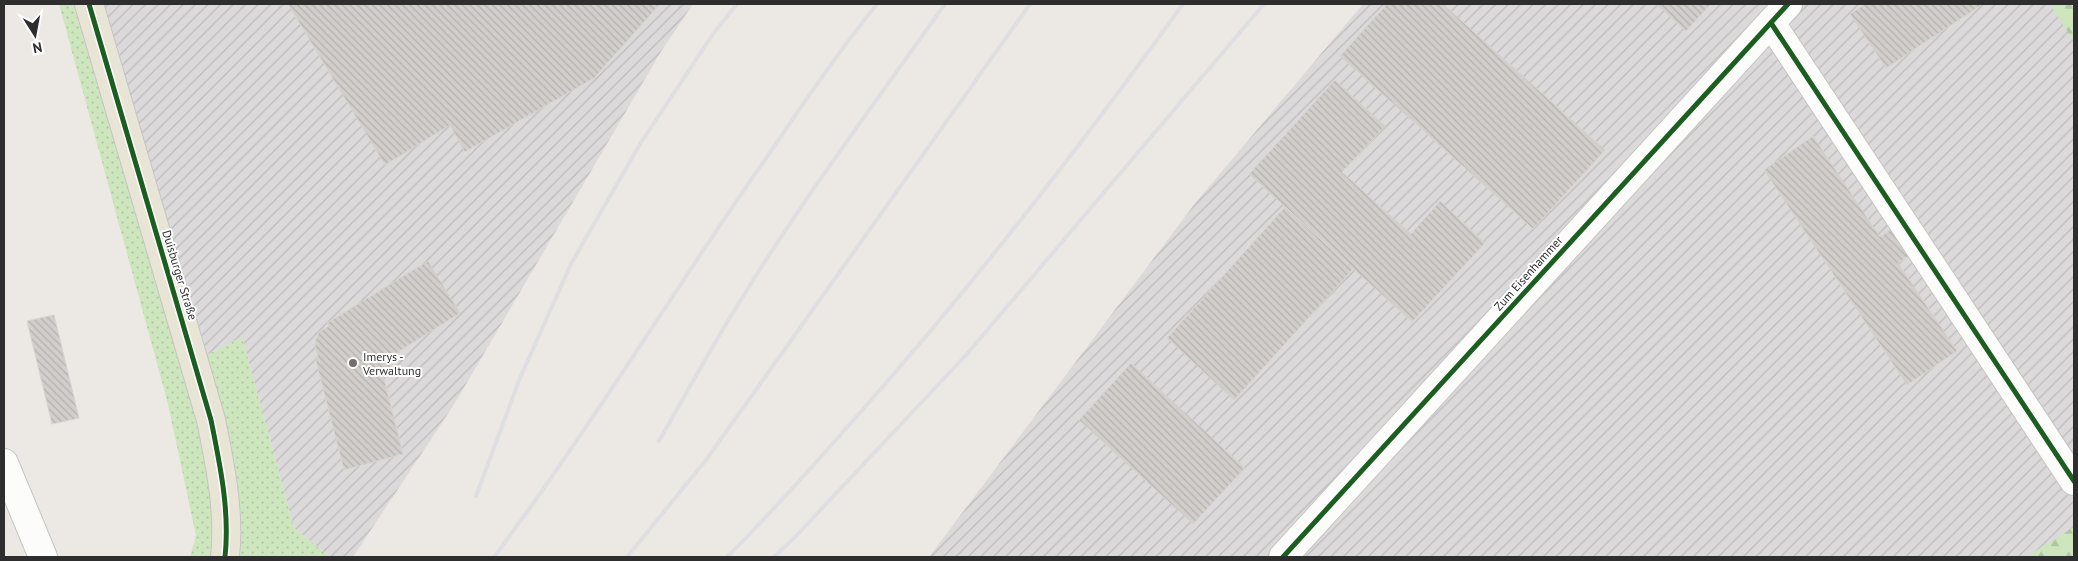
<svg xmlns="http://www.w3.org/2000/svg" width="2078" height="561" viewBox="0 0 2078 561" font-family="'PT Sans',sans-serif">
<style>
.industrial{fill:url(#industrial-furrows)}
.grass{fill:url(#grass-dots)}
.forest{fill:url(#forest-firs)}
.building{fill:url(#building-back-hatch);stroke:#d7d4d0}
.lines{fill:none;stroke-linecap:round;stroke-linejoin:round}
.minor-casing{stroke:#c5c4c5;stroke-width:30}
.major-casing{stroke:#c6c5c4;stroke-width:30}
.minor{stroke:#fcfcfb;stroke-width:28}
.major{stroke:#e8e4d6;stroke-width:28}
.rail{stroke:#dfdfe1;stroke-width:4}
.cycleway-casing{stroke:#fff;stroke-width:8}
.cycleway{stroke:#1b5e20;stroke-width:5}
.poi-dot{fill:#706f6e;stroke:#fff;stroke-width:2}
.labels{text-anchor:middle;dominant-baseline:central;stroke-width:4;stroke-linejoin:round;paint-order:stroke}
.street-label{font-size:12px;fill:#2e2e2e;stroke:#fff}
.poi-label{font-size:12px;fill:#2e2e2e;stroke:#fff;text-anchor:start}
</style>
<defs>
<pattern id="industrial-furrows" width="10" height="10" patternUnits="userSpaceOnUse" patternTransform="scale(1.25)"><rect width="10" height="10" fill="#dcd9db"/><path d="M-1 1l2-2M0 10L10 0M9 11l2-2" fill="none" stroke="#bdbbbc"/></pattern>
<pattern id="grass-dots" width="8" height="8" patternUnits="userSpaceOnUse" patternTransform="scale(1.25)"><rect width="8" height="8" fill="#cee6be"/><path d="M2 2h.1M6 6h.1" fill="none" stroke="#b1c6a4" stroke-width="1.8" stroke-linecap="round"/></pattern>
<pattern id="forest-firs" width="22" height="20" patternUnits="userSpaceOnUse" patternTransform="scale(1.25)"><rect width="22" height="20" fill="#cee6be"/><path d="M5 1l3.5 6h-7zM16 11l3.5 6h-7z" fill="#b1c6a4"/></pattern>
<pattern id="building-back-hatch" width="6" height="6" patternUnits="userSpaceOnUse" patternTransform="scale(1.25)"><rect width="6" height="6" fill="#d1cecb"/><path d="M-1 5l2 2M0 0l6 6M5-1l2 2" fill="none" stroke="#b4b1af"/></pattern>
</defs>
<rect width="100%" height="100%" fill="#ece8e4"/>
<g class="industrial">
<path d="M 97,4 L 693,4 L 662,50 L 455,403 L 353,557 L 330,557 L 294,528 L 242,337 L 201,358 Z"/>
<path d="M 1363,4 L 2074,4 L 2074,557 L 929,557 L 1196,202 Z"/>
</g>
<g class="grass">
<path d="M 59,4 L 78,4 L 194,397 L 227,557 L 190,557 L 196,536 L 168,404 Z"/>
<path d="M 242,337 L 294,528 L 330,557 L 232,557 L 201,358 Z"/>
</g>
<g class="forest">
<path d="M 2050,4 L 2074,4 L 2074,42 Z"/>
<path d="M 2074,527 L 2074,557 L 2026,557 Z"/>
</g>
<g class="building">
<path d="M 288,4 L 660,4 L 594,78 L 465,152 L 450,125 L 385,165 Z"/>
<path d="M 1387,4 L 1443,4 L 1605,150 L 1533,229 L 1340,56 Z"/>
<path d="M 1656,4 L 1711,4 L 1686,31 Z"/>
<path d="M 1865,4 L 1983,4 L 1886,68 L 1850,14 Z"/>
<path d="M 1335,80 L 1385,126 L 1342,172 L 1411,234 L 1440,201 L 1485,243 L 1412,322 L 1249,174 Z"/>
<path d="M 1813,136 L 1880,237 L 1894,227 L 1912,254 L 1898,263 L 1957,351 L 1907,385 L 1764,170 Z"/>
<path d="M 1285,207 L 1353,269 L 1234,400 L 1167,338 Z"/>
<path d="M 428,261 L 460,313 L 390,357 L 391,369 L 383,375 L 403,454 L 344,470 L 315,357 L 318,357 L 315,346 L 316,339 L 319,332 L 329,326 L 327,323 Z"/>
<path d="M 54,315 L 79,418 L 52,424 L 27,321 Z"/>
<path d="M 1131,363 L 1245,468 L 1193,524 L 1079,420 Z"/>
</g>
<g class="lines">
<defs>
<g id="minor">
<path d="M 1771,23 L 2074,481"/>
<path d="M 4,463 L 43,557"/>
<path d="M 1283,557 L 1788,4"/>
</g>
<path id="major" d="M 89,4 L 211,420 C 220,465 230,511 225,557"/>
</defs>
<use href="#minor" class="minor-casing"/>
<use href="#major" class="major-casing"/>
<use href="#minor" class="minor"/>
<use href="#major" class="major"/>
<g class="rail">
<path d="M 659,441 C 683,399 706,357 731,316 C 796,208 872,107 945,4"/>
<path d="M 476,496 L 520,378 L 571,264 L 640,144 L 713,34 L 737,4"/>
<path d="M 494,557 C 592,426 677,285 771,151 C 805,101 839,51 877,4"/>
<path d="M 627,557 L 706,460 L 1030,4"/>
<path d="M 727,557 C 775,509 820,458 865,407 C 978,279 1083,143 1183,4"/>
<path d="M 774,557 L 796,536 L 966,355 L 1264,4"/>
</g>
<defs>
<g id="cycleway">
<path d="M 89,4 L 211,420 C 220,465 230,511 225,557"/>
<path d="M 1771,23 L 2074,481"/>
<path d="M 1283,557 L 1788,4"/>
</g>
</defs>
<use href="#cycleway" class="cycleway-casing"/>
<use href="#cycleway" class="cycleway"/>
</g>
<circle class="poi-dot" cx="353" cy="363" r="5"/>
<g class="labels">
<g class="street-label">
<text transform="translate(1528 273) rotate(-48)">Zum Eisenhammer</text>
<text transform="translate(180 275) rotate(73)">Duisburger Straße</text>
</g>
<g class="poi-label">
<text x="363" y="356">Imerys -<tspan x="363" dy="14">Verwaltung</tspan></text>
</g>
</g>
<rect width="2078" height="561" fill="none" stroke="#2e2e2e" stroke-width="10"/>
<g transform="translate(35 35) rotate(169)" stroke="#ffffff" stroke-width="4" paint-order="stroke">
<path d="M0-4L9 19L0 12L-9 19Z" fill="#2e2e2e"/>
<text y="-8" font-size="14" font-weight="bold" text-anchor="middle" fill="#2e2e2e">N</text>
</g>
</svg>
